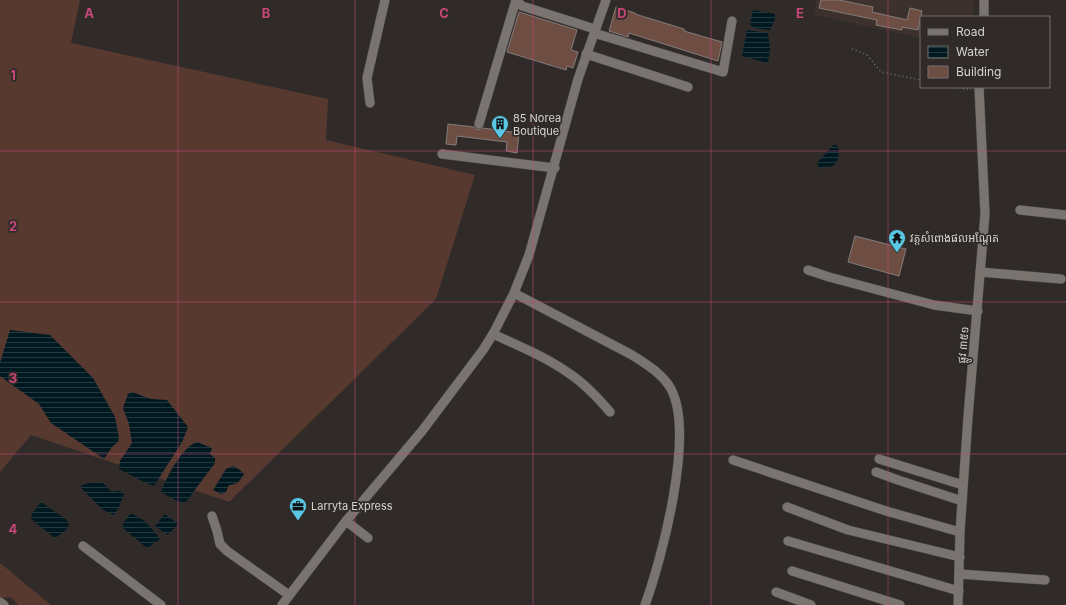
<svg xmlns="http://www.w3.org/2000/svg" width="1066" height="605" viewBox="0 0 1066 605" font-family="Inter,'Noto Sans Khmer',sans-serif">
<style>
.built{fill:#3d312d}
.grass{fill:#573930}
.water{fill:url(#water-rules)}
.building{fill:#6e4e43;stroke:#837c7a}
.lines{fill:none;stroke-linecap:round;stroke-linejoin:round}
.minor-casing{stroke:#4d4947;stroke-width:10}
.path{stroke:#777371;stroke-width:1.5;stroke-dasharray:1 3;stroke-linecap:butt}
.minor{stroke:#7a7471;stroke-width:9}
.grid{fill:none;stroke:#c74778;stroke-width:1;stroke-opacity:0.55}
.labels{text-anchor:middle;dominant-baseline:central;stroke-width:3.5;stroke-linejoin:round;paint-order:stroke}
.poi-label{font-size:11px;fill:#d6d3d1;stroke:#302b29;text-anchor:start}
.street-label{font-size:11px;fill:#d6d3d1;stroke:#302b29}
.grid-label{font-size:13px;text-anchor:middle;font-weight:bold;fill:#c74778;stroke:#302b29;stroke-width:3.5;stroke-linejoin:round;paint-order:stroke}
</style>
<defs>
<pattern id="water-rules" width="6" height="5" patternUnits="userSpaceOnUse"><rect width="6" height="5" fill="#001820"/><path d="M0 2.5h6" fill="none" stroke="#24393f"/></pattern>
</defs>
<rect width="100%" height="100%" fill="#302b29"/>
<path class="built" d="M 816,0 L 974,0 L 973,17 L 921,17 L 921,38 L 815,15 Z"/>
<g class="grass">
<path d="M 0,0 L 80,0 L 71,43 L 328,99 L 326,140 L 475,175 L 436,299 L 229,502 L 31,435 L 0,472 Z"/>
<path d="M 0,563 L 51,605 L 18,605 L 11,597 L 0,598 Z"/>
</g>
<g class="water">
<path d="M 753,10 L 775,14 L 775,19 L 770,30 L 753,28 L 750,24 Z"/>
<path d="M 747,30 L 768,33 L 770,49 L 768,63 L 742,56 Z"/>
<path d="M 833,145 L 837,145 C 841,153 838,167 828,168 L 826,166 L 821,169 L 817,164 L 818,162 Z"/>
<path d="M 10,330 L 50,335 L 93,378 L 115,417 L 119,438 L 118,442 L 112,447 L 104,459 L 51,423 L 39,404 L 0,376 L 0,363 Z"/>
<path d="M 132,392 L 151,399 L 167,400 L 188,427 L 182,442 L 154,486 L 144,482 L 119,469 L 120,461 L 132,443 L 129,424 L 123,408 L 128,394 Z"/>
<path d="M 197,442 L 212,448 L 210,454 L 215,458 L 215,463 L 185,503 L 177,501 L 161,492 C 166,478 182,447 197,442 Z"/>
<path d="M 233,466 L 240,470 L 244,474 C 240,481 237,485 229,485 L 226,492 L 221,494 L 213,490 L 226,469 Z"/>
<path d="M 102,482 L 112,492 C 117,491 120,489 124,494 C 121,501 119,510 113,515 L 102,509 L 82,489 L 81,486 C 88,482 95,483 102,482 Z"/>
<path d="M 41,502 L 67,520 L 69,525 L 65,531 L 55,538 L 31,519 L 32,514 Z"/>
<path d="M 130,514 C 142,515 153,530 160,539 L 147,548 L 123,528 L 123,524 Z"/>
<path d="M 165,514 L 178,524 L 168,535 L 155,526 Z"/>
</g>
<g class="building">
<path d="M 821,0 L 839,0 L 873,7 L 872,12 L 907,20 L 910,8 L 922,11 L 918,30 L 902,27 L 902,30 L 876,25 L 877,20 L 819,8 Z"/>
<path d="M 616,7 L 635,13 L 635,14 L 684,29 L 684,31 L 722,42 L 718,61 L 629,33 L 628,37 L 609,31 Z"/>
<path d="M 519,12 L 577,30 L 571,50 L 578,52 L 573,68 L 567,66 L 566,70 L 507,52 Z"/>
<path d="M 448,124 L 474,127 L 478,130 L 483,128 L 519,133 L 517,153 L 506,151 L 507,142 L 457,136 L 456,145 L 446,144 Z"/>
<path d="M 855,236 L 906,249 L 899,276 L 848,262 Z"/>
</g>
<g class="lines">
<defs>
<g id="minor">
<path d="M 516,0 L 522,6 L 595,29"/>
<path d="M 984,17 L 984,0"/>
<path d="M 594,33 L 723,72 L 732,21"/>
<path d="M 586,54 L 688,87"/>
<path d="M 370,103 L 367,78 L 385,0"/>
<path d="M 479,124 L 516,0"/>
<path d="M 442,154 L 555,168"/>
<path d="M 1020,210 L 1066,215"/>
<path d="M 808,270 L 829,277 L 934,305 L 978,311"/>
<path d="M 980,272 L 1061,279"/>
<path d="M 514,293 L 632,355 C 646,364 663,374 671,389 C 695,434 662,558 645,605"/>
<path d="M 493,334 C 519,346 546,357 570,374 C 585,384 598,398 610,412"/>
<path d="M 879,459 L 963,485"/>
<path d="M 733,460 L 886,511 L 960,532"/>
<path d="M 876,472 L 898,480 L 962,501"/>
<path d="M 787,507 L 848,530 L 960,557"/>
<path d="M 212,516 L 217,531 L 220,544 L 227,551 L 289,595"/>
<path d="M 346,521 L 368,538"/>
<path d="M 788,541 L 959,591"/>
<path d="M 83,546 L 161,605"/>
<path d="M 792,571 L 900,605"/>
<path d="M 959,574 L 1045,580"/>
<path d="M 776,592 L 811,605"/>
<path d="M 0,602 L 4,605"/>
<path d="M 282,605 L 346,521 L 422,431 L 483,350 L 493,334 L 514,293 L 529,255 L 578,79 L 606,0"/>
<path d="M 958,605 L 960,532 L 968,417 L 985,214 L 979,87"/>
</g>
</defs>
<use href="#minor" class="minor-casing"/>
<g class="path">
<path d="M 852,49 L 867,55 L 881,72 L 921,80"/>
<path d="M 955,87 L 971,90"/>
</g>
<use href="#minor" class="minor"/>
</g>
<path class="grid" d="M 178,0 L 178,605M 355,0 L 355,605M 533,0 L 533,605M 711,0 L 711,605M 888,0 L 888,605M 0,151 L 1066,151M 0,302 L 1066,302M 0,454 L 1066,454"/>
<defs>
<symbol id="building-pin" viewBox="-11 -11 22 30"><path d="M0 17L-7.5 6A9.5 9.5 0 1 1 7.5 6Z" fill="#5ac8e5" stroke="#302b29"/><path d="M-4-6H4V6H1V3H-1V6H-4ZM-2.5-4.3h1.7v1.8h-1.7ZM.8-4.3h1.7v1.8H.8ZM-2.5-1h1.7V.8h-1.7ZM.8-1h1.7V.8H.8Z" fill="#111"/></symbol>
<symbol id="temple-pin" viewBox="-11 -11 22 30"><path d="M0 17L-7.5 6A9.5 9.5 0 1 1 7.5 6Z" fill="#5ac8e5" stroke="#302b29"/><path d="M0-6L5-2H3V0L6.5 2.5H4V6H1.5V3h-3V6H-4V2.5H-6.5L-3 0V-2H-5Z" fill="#111"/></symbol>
<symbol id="office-pin" viewBox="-11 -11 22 30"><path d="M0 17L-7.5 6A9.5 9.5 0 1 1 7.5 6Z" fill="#5ac8e5" stroke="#302b29"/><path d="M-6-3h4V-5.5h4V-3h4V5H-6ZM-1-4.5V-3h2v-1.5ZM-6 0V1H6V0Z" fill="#111"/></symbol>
</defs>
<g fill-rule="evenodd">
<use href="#building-pin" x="490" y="114" width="20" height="27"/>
<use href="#temple-pin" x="887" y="228" width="20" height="27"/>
<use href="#office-pin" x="288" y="496" width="20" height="27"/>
</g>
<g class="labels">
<g class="poi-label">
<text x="513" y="118">85 Norea<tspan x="513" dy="13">Boutique</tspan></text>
<text x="910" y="238">វត្តសំពោងផលអណ្តែត</text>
<text x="311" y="506">Larryta Express</text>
</g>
<g class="street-label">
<text transform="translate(963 345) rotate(-85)">ផ្លូវ ៣៥១</text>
</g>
</g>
<g class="grid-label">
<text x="89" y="18">A</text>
<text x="266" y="18">B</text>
<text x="444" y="18">C</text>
<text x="622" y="18">D</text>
<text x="800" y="18">E</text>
<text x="13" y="80">1</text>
<text x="13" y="231">2</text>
<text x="13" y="383">3</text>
<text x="13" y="534">4</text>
</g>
<rect x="920" y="16" width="130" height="72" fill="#302b29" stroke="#726e6c"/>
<rect x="928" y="29" width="20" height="6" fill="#7a7471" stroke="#726e6c"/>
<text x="956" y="36" font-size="12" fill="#d6d3d1">Road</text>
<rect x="928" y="46" width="20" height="12" fill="url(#water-rules)" stroke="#726e6c"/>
<text x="956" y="56" font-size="12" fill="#d6d3d1">Water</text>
<rect x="928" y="66" width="20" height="12" fill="#6e4e43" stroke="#726e6c"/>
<text x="956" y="76" font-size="12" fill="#d6d3d1">Building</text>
</svg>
